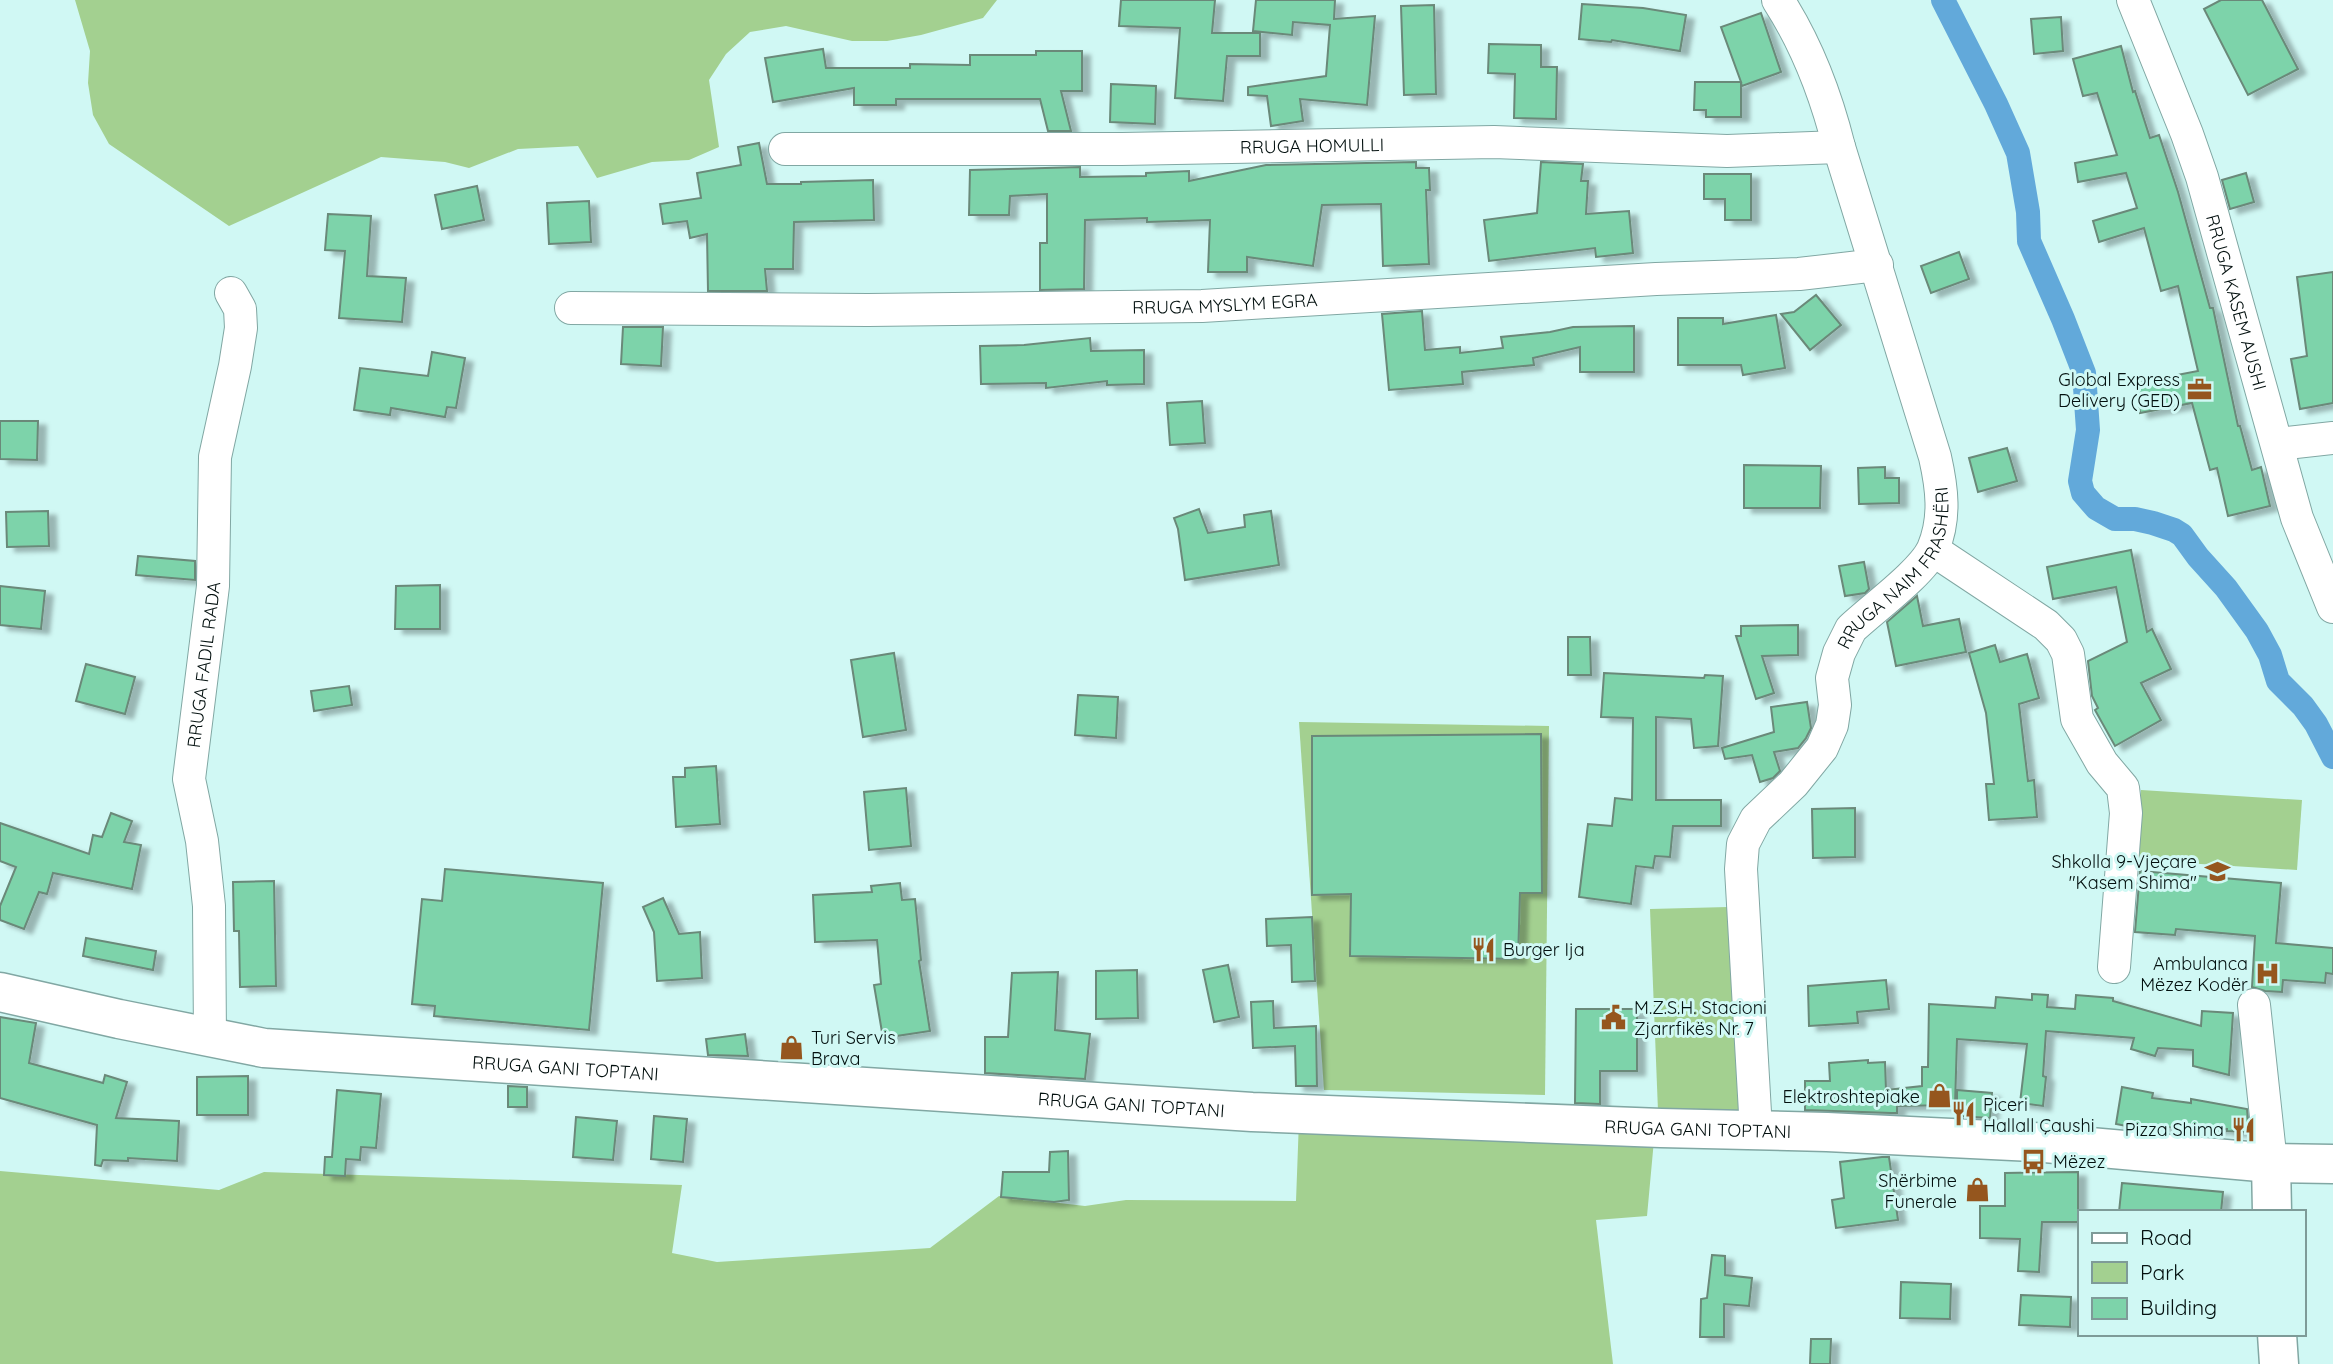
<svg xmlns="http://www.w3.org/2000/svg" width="2333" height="1364" viewBox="0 0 2333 1364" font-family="Quicksand,sans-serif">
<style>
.green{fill:#a3d090}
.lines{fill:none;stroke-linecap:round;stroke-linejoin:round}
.canal{stroke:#62a9da;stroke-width:24}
.building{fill:#7dd3aa;stroke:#6a8979;stroke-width:2;filter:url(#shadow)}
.minor-casing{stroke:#81a7a3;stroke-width:34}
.major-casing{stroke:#81a7a3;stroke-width:41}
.minor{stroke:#fff;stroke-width:32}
.major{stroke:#fff;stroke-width:38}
.labels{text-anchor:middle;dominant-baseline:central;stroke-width:6;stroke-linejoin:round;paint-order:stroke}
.street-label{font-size:18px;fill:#03100f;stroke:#d0f8f4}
.poi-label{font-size:18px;fill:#03100f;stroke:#d0f8f4;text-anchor:end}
</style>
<defs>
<filter id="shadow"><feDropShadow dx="8" dy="4.5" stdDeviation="2" flood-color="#0004"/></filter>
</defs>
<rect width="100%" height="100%" fill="#d0f8f4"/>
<g class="green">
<path d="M 75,0 L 997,0 L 983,18 L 921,35 L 887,41 L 852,41 L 786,26 L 750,32 L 726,54 L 709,80 L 719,147 L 689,160 L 652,162 L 597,178 L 578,146 L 518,149 L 469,168 L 445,162 L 381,157 L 229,226 L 109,144 L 93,115 L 88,83 L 90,51 Z"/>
<path d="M 1299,722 L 1549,726 L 1545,1095 L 1324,1090 Z"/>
<path d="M 2141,790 L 2302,800 L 2297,870 L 2137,860 Z"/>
<path d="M 1728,907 L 1742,1113 L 1658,1111 L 1650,909 Z"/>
<path d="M 1299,1120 L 1654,1140 L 1647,1216 L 1596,1220 L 1613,1364 L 0,1364 L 0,1171 L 219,1190 L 264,1172 L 682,1185 L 672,1253 L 717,1262 L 930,1248 L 999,1196 L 1085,1206 L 1126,1200 L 1296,1201 Z"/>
</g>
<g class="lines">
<path class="canal" d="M 1943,0 L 1996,104 L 2018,153 L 2028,212 L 2029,241 L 2063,319 L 2084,373 L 2088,430 L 2080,481 L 2083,493 L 2096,508 L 2115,519 L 2135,519 L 2153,523 L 2174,530 L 2182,535 L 2198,557 L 2226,588 L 2257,631 L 2270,655 L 2278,681 L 2303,706 L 2316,724 L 2333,757"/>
</g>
<g class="building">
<path d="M 1121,0 L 1215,0 L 1212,33 L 1260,33 L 1260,56 L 1227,56 L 1223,101 L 1175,98 L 1180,28 L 1119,26 Z"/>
<path d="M 1256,0 L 1335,0 L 1334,19 L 1375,16 L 1367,105 L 1300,99 L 1303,121 L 1271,126 L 1267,96 L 1248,95 L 1248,87 L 1326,76 L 1330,25 L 1293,22 L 1292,35 L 1253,31 Z"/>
<path d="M 2221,0 L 2262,0 L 2298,69 L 2248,95 L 2204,9 Z"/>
<path d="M 1582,4 L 1643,8 L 1686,15 L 1680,51 L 1612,40 L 1611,42 L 1579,39 Z"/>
<path d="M 1434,5 L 1436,94 L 1404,95 L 1401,6 Z"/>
<path d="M 1761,13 L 1781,72 L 1742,86 L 1741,83 L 1741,117 L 1706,117 L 1706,110 L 1694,110 L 1695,82 L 1741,82 L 1721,27 Z"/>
<path d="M 2061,17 L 2063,51 L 2034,54 L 2031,19 Z"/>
<path d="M 1489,44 L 1541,45 L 1541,67 L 1557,67 L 1556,119 L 1514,118 L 1515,74 L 1488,73 Z"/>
<path d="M 2121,46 L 2133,92 L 2135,91 L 2150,138 L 2159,135 L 2178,192 L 2210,308 L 2213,308 L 2238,426 L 2240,426 L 2252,470 L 2261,467 L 2270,506 L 2228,516 L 2217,468 L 2210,470 L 2192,403 L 2140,413 L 2135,383 L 2198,371 L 2178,286 L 2161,291 L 2144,228 L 2099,242 L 2093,221 L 2137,208 L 2126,173 L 2078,182 L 2075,163 L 2117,155 L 2097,93 L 2083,96 L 2073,59 Z"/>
<path d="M 823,49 L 826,68 L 910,68 L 910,64 L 970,65 L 970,55 L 1036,55 L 1036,51 L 1082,51 L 1082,91 L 1061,91 L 1071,131 L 1048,131 L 1040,99 L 896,99 L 896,105 L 854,105 L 854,88 L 773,102 L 765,58 Z"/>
<path d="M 1111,84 L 1156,86 L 1155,124 L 1110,122 Z"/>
<path d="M 759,143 L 767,184 L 801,184 L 801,182 L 873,180 L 874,220 L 794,222 L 793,269 L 765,269 L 767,291 L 708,291 L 707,234 L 690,238 L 687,221 L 663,224 L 660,204 L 701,198 L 697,173 L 741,165 L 738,147 Z"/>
<path d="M 1416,162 L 1416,168 L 1429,168 L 1430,190 L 1426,190 L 1429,264 L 1383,266 L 1381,204 L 1322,205 L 1313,266 L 1247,257 L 1247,272 L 1208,272 L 1210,220 L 1147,222 L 1147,218 L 1085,220 L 1084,289 L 1040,290 L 1040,243 L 1047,243 L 1047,194 L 1010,196 L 1009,215 L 969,215 L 970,170 L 1080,167 L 1080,177 L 1146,176 L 1146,173 L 1189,171 L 1189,181 L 1266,165 Z"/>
<path d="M 1541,162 L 1583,164 L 1581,181 L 1588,181 L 1586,214 L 1629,211 L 1633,253 L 1596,257 L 1595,248 L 1489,261 L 1484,220 L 1537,213 Z"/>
<path d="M 2246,173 L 2254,202 L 2230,209 L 2222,180 Z"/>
<path d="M 1704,174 L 1751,174 L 1751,220 L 1725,220 L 1725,199 L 1704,199 Z"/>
<path d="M 477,186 L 484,220 L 442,229 L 435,195 Z"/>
<path d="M 589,201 L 591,242 L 549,244 L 547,203 Z"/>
<path d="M 328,214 L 371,216 L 367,276 L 406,278 L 402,322 L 339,318 L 345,251 L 325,250 Z"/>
<path d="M 1959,252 L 1969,279 L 1931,293 L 1921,266 Z"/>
<path d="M 2333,272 L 2333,403 L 2300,409 L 2291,359 L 2307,356 L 2297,277 Z"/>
<path d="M 1816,295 L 1841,325 L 1810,350 L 1781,314 L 1794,312 Z"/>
<path d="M 1422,311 L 1425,350 L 1460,347 L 1460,353 L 1503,348 L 1501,337 L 1550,332 L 1573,327 L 1634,326 L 1634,372 L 1580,372 L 1580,347 L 1533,358 L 1534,365 L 1462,372 L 1463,384 L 1389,390 L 1382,314 Z"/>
<path d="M 1776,315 L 1785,368 L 1743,375 L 1741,365 L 1678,365 L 1678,318 L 1723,318 L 1723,324 Z"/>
<path d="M 623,327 L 663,327 L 661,366 L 621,364 Z"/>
<path d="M 1090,338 L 1091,351 L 1144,350 L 1144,384 L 1107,385 L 1107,381 L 1046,388 L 1046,383 L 981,384 L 980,346 L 1024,345 Z"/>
<path d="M 432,352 L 465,358 L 456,408 L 447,407 L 445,417 L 391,408 L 390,415 L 354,410 L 360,368 L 428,376 Z"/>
<path d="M 1202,401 L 1205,443 L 1170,445 L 1167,403 Z"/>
<path d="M 0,421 L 38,421 L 37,460 L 0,459 Z"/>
<path d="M 2007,448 L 2017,481 L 1978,492 L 1969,458 Z"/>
<path d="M 1744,465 L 1821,466 L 1820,508 L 1744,508 Z"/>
<path d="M 1885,467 L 1885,478 L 1899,478 L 1899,503 L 1859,504 L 1858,468 Z"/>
<path d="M 1199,509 L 1208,533 L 1245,527 L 1244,515 L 1271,511 L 1279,565 L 1185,580 L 1178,529 L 1174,518 Z"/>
<path d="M 48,511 L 49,546 L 7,547 L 6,512 Z"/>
<path d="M 2131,550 L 2147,632 L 2152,629 L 2171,669 L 2141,683 L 2161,720 L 2115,746 L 2095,710 L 2098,708 L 2092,696 L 2088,661 L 2127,642 L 2116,587 L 2053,599 L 2047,567 Z"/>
<path d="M 138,556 L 195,561 L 195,580 L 136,575 Z"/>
<path d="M 1864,562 L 1869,589 L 1865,593 L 1845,596 L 1839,566 Z"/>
<path d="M 440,585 L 440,629 L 395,629 L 396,586 Z"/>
<path d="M 0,586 L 45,591 L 41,629 L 0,625 Z"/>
<path d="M 1917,596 L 1923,626 L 1959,619 L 1966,652 L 1896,666 L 1887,622 Z"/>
<path d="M 1798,625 L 1798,655 L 1762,656 L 1774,693 L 1756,699 L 1736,636 L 1741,636 L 1741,626 Z"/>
<path d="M 1568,637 L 1590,637 L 1591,675 L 1568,675 Z"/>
<path d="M 1995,645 L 2000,662 L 2027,654 L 2039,698 L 2019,704 L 2028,781 L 2034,780 L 2037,817 L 1989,820 L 1986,784 L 1994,784 L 1986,713 L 1969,653 Z"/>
<path d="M 894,653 L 906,730 L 863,737 L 851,660 Z"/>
<path d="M 86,664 L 135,677 L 125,714 L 76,701 Z"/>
<path d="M 1604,673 L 1704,678 L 1705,675 L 1723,676 L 1718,746 L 1694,748 L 1691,719 L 1656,717 L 1656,800 L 1721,800 L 1721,826 L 1673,826 L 1670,857 L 1655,856 L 1653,868 L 1636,866 L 1631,904 L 1579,897 L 1588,824 L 1612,826 L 1615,798 L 1632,800 L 1633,718 L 1601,717 Z"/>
<path d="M 349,686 L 352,705 L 314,711 L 311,691 Z"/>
<path d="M 1078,695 L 1118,697 L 1116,738 L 1075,735 Z"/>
<path d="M 1807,702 L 1811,728 L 1806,738 L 1798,748 L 1774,752 L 1780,771 L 1773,778 L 1760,782 L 1752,755 L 1725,759 L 1722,748 L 1774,732 L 1771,707 Z"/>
<path d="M 1541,734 L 1542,893 L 1520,893 L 1518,959 L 1350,956 L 1351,894 L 1312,895 L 1312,736 Z"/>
<path d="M 716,766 L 720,824 L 676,827 L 673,777 L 685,777 L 685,768 Z"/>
<path d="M 906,788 L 911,846 L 869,850 L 864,792 Z"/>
<path d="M 1855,808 L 1855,857 L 1813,858 L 1812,809 Z"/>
<path d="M 111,813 L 132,821 L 124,842 L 141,845 L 132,889 L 53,873 L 47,894 L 39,892 L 24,929 L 0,920 L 0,906 L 16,867 L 0,861 L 0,823 L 89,854 L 93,835 L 102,837 Z"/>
<path d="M 445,869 L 603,883 L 589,1030 L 434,1016 L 435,1006 L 412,1004 L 422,899 L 442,901 Z"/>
<path d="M 2140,871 L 2281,883 L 2276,943 L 2333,948 L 2333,974 L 2326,973 L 2325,983 L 2283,980 L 2282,992 L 2265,991 L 2252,987 L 2255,936 L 2176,929 L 2175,935 L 2135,932 Z"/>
<path d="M 274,881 L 276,986 L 240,987 L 239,931 L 234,931 L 233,882 Z"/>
<path d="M 900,883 L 902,900 L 915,899 L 921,960 L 919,961 L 930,1031 L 883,1038 L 874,985 L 881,984 L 877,940 L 815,942 L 813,895 L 872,892 L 871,886 Z"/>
<path d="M 663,898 L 679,934 L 700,932 L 702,978 L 657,981 L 654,932 L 643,907 Z"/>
<path d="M 1312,917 L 1315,981 L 1292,982 L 1291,945 L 1267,946 L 1266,919 Z"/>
<path d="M 86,938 L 156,951 L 153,970 L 83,956 Z"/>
<path d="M 1228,965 L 1239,1017 L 1214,1022 L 1203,970 Z"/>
<path d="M 1137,970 L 1138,1018 L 1096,1019 L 1096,971 Z"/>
<path d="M 1058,972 L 1055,1030 L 1090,1034 L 1085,1079 L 985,1073 L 985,1037 L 1008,1037 L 1012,973 Z"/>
<path d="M 1886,980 L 1889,1009 L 1857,1012 L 1858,1023 L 1809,1026 L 1808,986 Z"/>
<path d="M 2032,994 L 2048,995 L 2047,1007 L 2075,1009 L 2076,995 L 2113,998 L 2113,1001 L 2201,1026 L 2202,1011 L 2233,1013 L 2229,1075 L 2193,1066 L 2193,1050 L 2158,1048 L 2155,1056 L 2131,1049 L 2134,1038 L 2046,1031 L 2043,1076 L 2046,1077 L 2043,1106 L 2020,1103 L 2027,1044 L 1957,1039 L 1955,1105 L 1897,1106 L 1897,1113 L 1891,1113 L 1805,1110 L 1805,1081 L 1830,1081 L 1829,1063 L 1868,1060 L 1868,1063 L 1885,1062 L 1886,1090 L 1922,1086 L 1922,1067 L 1928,1067 L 1929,1004 L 1995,1008 L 1996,997 L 2032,1000 Z"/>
<path d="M 1273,1001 L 1274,1028 L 1316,1026 L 1317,1086 L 1296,1086 L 1295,1046 L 1253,1048 L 1251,1002 Z"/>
<path d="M 1576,1009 L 1637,1009 L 1637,1071 L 1600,1071 L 1600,1104 L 1575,1103 Z"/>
<path d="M 0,1017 L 36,1023 L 29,1063 L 103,1083 L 105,1075 L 127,1082 L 116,1118 L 179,1121 L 177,1161 L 128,1158 L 128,1161 L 103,1160 L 101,1166 L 95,1165 L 97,1125 L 0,1098 Z"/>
<path d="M 745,1034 L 748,1056 L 708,1055 L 706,1039 Z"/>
<path d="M 248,1076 L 248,1115 L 197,1115 L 197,1077 Z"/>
<path d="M 508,1086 L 527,1087 L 527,1107 L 508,1107 Z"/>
<path d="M 2122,1087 L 2153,1093 L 2152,1098 L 2191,1103 L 2191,1099 L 2247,1109 L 2249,1132 L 2227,1131 L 2227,1129 L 2191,1130 L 2148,1124 L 2147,1130 L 2116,1124 Z"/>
<path d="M 337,1090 L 381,1094 L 376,1148 L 361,1147 L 360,1160 L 346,1159 L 345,1176 L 324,1175 L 325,1157 L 332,1157 Z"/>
<path d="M 1957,1090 L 1992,1093 L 1990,1118 L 1957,1116 Z"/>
<path d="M 654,1116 L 687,1119 L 683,1162 L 651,1159 Z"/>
<path d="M 576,1117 L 617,1121 L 613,1160 L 573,1157 Z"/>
<path d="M 1068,1151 L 1069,1200 L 1054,1202 L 1001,1197 L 1003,1172 L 1049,1172 L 1050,1152 Z"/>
<path d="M 1882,1157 L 1889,1157 L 1898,1220 L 1836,1228 L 1832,1200 L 1844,1198 L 1840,1162 Z"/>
<path d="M 2078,1172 L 2078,1222 L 2042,1222 L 2039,1272 L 2018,1271 L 2020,1239 L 1980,1238 L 1980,1206 L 2005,1206 L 2005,1173 Z"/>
<path d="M 2122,1183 L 2223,1192 L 2221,1212 L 2119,1212 Z"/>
<path d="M 1712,1255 L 1725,1256 L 1725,1275 L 1752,1278 L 1749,1306 L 1724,1304 L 1724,1337 L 1700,1337 L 1701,1299 L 1707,1298 Z"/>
<path d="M 1901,1282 L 1951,1284 L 1950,1319 L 1900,1318 Z"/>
<path d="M 2021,1295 L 2071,1297 L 2070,1327 L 2019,1325 Z"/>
<path d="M 1811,1339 L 1831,1339 L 1830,1364 L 1810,1364 Z"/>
</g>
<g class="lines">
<defs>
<g id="minor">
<path id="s1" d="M 2133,0 L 2187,134 L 2202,177 L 2297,518 L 2333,607"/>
<path id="s2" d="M 785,149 L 1122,149 L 1494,142 L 1727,151 L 1839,147"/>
<path id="s3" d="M 571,308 L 868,310 L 1202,306 L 1656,279 L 1799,274 L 1877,265"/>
<path d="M 2278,444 L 2333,438"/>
<path d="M 1933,550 L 2046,625 L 2061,640 L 2068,654 L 2077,719 L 2102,763 L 2123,788 L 2126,813 L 2114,967"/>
<path d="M 2254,1005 L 2271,1163"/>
<path id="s4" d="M 210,1038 L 209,906 L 202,841 L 189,779 L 213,586 L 215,457 L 235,366 L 241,328 L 240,309 L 231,293"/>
<path id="s5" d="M 1756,1130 L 1741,869 L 1743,844 L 1756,819 L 1793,784 L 1822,748 L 1832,725 L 1835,705 L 1832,678 L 1839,653 L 1851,629 C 1872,609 1922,573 1933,549 C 1946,518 1942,488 1935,457 L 1839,147 C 1826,95 1807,45 1778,0"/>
</g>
<g id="major">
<path id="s6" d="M 0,992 L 119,1019 L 264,1048 L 1252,1112 L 1661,1128 L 1827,1132 L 2033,1142 L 2271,1163 L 2333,1164"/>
<path d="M 2271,1163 L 2272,1212"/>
<path d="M 2277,1334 L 2279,1364"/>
</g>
</defs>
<use href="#minor" class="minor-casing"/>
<use href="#major" class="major-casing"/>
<use href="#minor" class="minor"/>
<use href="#major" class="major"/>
</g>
<defs>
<symbol id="office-bare" viewBox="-9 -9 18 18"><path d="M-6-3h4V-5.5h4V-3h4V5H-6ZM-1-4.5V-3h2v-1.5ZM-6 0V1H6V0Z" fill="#95561e" stroke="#d0f8f4" stroke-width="2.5" paint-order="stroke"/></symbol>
<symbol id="school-bare" viewBox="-9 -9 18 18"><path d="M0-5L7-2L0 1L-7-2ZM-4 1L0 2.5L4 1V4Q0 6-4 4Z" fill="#95561e" stroke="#d0f8f4" stroke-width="2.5" paint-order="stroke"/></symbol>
<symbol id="restaurant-bare" viewBox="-9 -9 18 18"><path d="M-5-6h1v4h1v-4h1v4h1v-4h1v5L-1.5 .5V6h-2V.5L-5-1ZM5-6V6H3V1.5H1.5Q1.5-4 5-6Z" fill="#95561e" stroke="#d0f8f4" stroke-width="2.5" paint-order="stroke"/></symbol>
<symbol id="hospital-bare" viewBox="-9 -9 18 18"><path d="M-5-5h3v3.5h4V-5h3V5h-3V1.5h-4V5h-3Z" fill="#95561e" stroke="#d0f8f4" stroke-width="2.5" paint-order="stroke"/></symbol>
<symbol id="civic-bare" viewBox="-9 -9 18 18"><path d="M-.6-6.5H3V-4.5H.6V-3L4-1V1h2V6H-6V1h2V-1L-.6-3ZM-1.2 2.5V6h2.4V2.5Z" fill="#95561e" stroke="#d0f8f4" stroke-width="2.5" paint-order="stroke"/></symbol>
<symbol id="shop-bare" viewBox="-9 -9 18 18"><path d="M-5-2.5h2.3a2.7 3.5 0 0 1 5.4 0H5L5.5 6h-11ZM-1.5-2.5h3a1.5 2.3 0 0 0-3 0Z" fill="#95561e" stroke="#d0f8f4" stroke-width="2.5" paint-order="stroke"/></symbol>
<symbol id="bus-bare" viewBox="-9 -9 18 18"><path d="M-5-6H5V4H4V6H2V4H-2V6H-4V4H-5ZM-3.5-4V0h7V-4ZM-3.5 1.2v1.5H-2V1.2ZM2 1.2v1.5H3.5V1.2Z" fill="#95561e" stroke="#d0f8f4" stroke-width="2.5" paint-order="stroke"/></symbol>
</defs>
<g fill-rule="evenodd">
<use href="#office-bare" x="2182" y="372" width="35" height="35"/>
<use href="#school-bare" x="2200" y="854" width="35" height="35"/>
<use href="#restaurant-bare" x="1466" y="932" width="35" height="35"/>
<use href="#hospital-bare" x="2250" y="956" width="35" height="35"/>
<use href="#civic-bare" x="1596" y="1000" width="35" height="35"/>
<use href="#shop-bare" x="774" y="1030" width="35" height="35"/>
<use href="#shop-bare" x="1922" y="1078" width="35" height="35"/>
<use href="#restaurant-bare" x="1946" y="1096" width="35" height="35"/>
<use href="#restaurant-bare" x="2226" y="1112" width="35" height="35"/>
<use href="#bus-bare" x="2016" y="1144" width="35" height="35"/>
<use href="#shop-bare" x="1960" y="1172" width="35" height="35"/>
</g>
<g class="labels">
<g class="street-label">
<text stroke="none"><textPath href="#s2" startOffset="527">RRUGA HOMULLI</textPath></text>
<text stroke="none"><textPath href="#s1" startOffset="320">RRUGA KASEM AUSHI</textPath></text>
<text stroke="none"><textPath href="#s3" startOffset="654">RRUGA MYSLYM EGRA</textPath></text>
<text stroke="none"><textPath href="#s5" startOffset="616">RRUGA NAIM FRASHËRI</textPath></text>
<text stroke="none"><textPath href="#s4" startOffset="376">RRUGA FADIL RADA</textPath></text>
<text stroke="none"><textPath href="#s6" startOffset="572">RRUGA GANI TOPTANI</textPath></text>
<text stroke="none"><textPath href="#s6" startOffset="1139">RRUGA GANI TOPTANI</textPath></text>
<text stroke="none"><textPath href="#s6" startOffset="1706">RRUGA GANI TOPTANI</textPath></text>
</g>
<g class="poi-label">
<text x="2180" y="379">Global Express<tspan x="2180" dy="21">Delivery (GED)</tspan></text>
<text x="2197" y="861">Shkolla 9-Vjeçare<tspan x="2197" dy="21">"Kasem Shima"</tspan></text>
<text x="1503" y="949" text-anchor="start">Burger Ija</text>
<text x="2248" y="963">Ambulanca<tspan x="2248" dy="21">Mëzez Kodër</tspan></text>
<text x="1634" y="1007" text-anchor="start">M.Z.S.H. Stacioni<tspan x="1634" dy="21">Zjarrfikës Nr. 7</tspan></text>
<text x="811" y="1037" text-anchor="start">Turi Servis<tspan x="811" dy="21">Brava</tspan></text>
<text x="1920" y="1096">Elektroshtepiake</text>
<text x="1983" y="1104" text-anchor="start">Piceri<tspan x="1983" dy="21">Hallall Çaushi</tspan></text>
<text x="2224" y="1129">Pizza Shima</text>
<text x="2053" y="1161" text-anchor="start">Mëzez</text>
<text x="1957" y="1180">Shërbime<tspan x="1957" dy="21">Funerale</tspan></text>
</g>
</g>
<rect x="2078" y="1210" width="228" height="126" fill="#d0f8f4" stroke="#7e9b98" stroke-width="2"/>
<rect x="2092" y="1233" width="35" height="10" fill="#ffffff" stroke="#7e9b98" stroke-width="2"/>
<text x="2140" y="1245" font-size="21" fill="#03100f">Road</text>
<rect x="2092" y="1262" width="35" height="21" fill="#a3d090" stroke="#7e9b98" stroke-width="2"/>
<text x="2140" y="1280" font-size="21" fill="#03100f">Park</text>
<rect x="2092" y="1298" width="35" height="21" fill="#7dd3aa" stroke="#7e9b98" stroke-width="2"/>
<text x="2140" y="1315" font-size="21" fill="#03100f">Building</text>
</svg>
